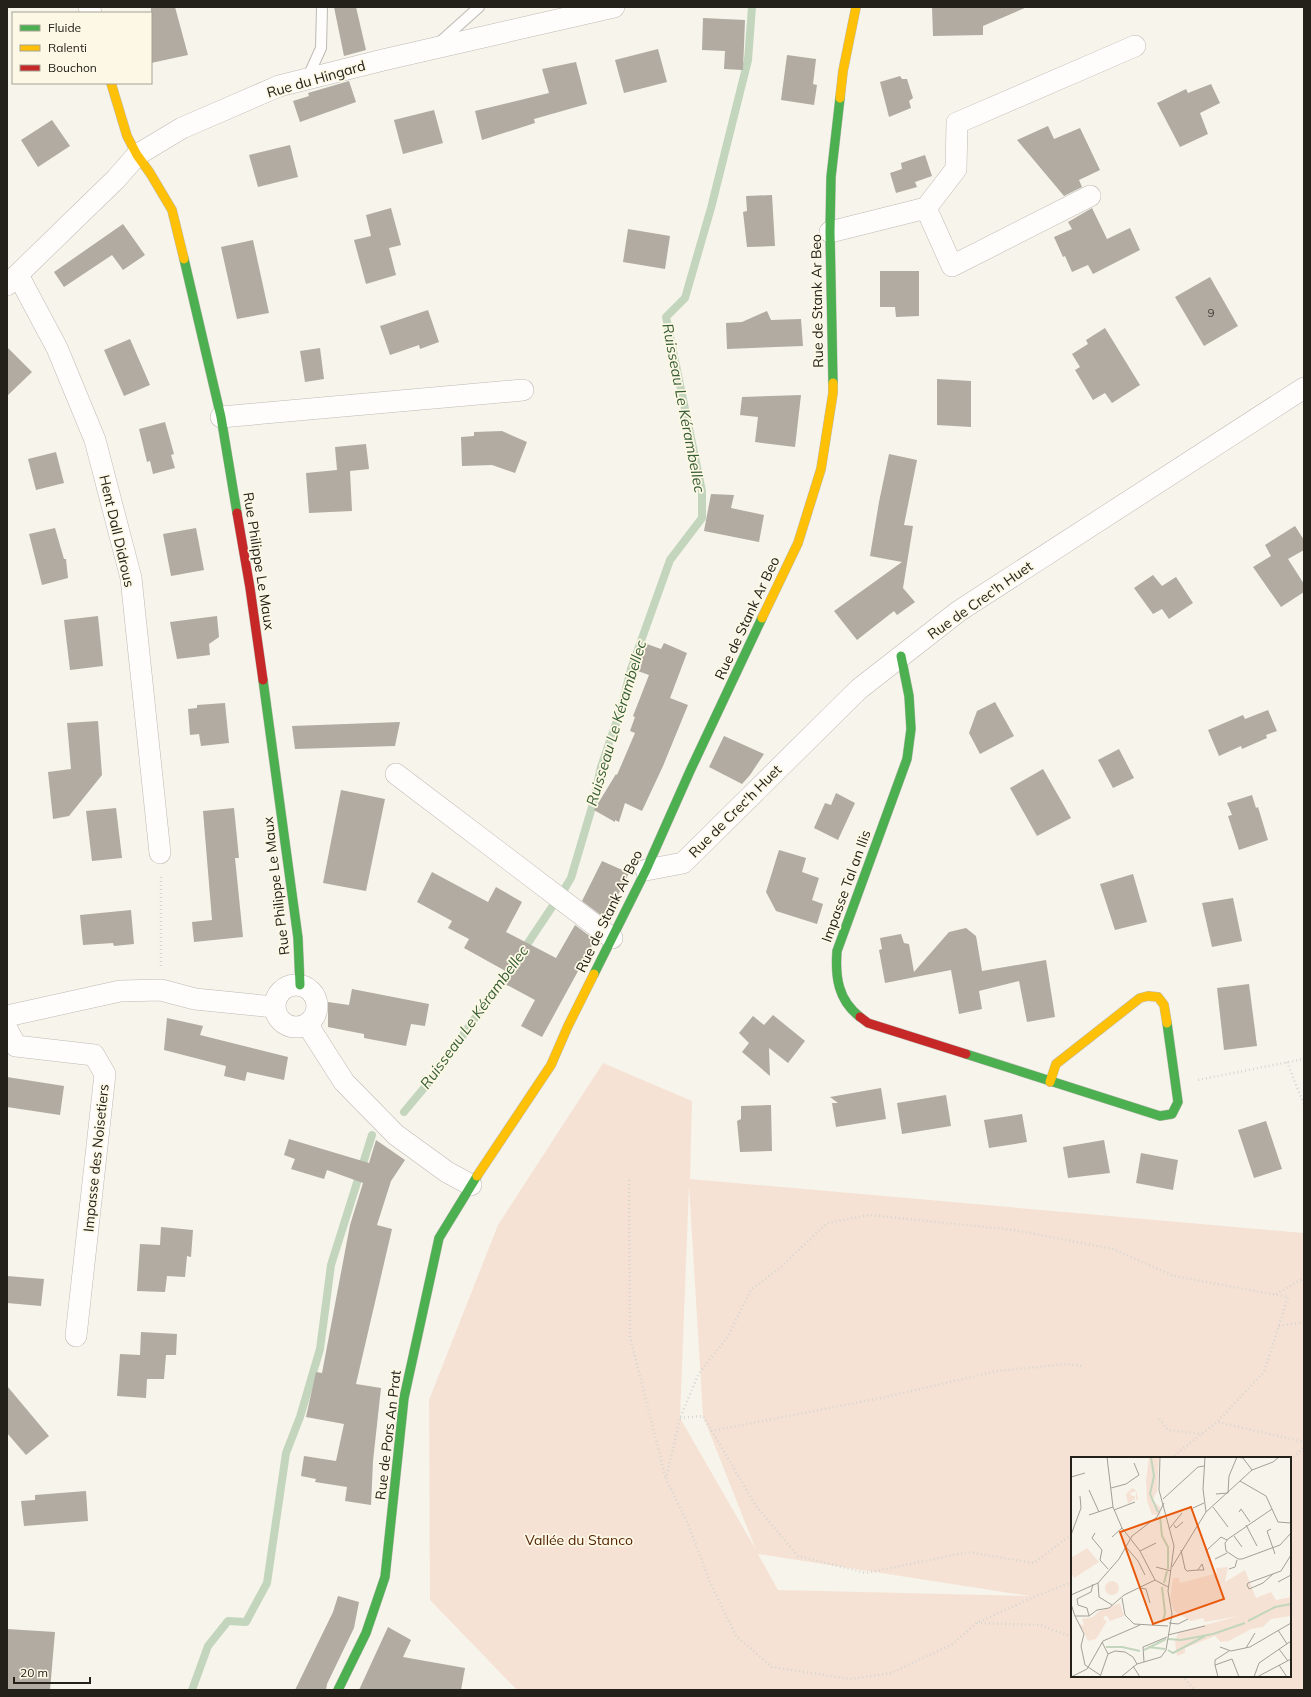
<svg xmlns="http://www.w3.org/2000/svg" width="1311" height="1697" viewBox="0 0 1311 1697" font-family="Mulish,sans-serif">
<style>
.green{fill:#f6e2d5;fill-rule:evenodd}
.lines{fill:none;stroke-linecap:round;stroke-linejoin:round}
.stream{stroke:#c3d6bd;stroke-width:8}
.building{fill:#b1aba2}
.lane-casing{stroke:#bcbab3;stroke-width:12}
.street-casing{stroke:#bcbab3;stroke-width:22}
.fast-casing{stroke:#bcbab3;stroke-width:10}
.slow-casing{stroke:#bcbab3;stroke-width:10}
.jam-casing{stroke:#bcbab3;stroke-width:10}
.path{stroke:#d5d5d2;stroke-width:2.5;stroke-dasharray:1 3;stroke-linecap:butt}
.lane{stroke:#fefdfc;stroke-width:10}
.street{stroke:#fefdfc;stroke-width:21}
.fast{stroke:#4caf50;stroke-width:9}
.slow{stroke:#ffc107;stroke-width:9}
.jam{stroke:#c62828;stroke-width:9}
.labels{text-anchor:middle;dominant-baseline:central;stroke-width:3.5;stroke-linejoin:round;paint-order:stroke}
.number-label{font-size:12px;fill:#46443c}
.street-label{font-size:14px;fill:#23211a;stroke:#fdf8e5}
.park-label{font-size:14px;fill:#532303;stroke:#fdf8e5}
.water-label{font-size:15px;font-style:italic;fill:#355d31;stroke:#fdf8e5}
.inset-river{fill:none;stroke:#c3d6bd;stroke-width:2}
.inset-road{fill:none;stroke:#a2a097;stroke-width:1}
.view{fill:#e8590c;fill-opacity:0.15;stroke:#e8590c;stroke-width:2}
.inset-edge{fill:none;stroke:#23211a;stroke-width:2}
</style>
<rect width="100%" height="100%" fill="#f7f4eb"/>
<path class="green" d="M 603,1063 L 692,1101 L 690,1179 L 1304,1233 L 1304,1690 L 517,1690 L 430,1600 L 429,1400 L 498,1225 ZM 689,1185 L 703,1416 L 756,1550 L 680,1418 ZM 1072,1458 L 1290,1458 L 1290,1676 L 1072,1676 ZM 758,1554 L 1030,1596 L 778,1590 Z"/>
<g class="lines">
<g class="stream">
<path d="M 562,893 L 571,878 L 592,807 L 601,767 L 621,709 L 631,669 L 670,560 L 702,518 L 702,491 L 666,317 L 685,298 L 711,208 L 748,60 L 752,7"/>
<path d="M 522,952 L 556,901"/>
<path d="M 404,1112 L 434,1076 L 514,963"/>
<path d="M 192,1690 L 208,1646 L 228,1621 L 246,1622 L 267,1583 L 286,1453 L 300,1417 L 320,1349 L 331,1265 L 372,1135"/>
</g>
</g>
<g class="building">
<path d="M 151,7 L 175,7 L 188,55 L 151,63 Z"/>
<path d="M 334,7 L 356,7 L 366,50 L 344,56 Z"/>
<path d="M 932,7 L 1027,7 L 983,26 L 983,35 L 933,36 Z"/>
<path d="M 703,18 L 745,20 L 743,70 L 724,69 L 725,51 L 702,50 Z"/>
<path d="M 658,49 L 667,82 L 624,93 L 615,60 Z"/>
<path d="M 787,55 L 816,59 L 813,84 L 817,85 L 814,105 L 781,100 Z"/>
<path d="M 576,62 L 587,104 L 534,119 L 535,123 L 482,140 L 475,111 L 549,93 L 542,69 Z"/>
<path d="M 900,76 L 902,79 L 907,79 L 913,98 L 909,101 L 911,108 L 889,117 L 880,82 Z"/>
<path d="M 349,81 L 356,102 L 300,122 L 293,101 L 309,96 L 308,93 Z"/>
<path d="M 1211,84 L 1220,103 L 1200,113 L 1208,134 L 1180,147 L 1157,103 L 1186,89 L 1188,93 Z"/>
<path d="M 434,110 L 443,143 L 403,154 L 394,120 Z"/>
<path d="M 52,120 L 70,146 L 38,167 L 21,140 Z"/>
<path d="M 1048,126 L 1054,139 L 1080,128 L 1100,170 L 1079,180 L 1082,187 L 1064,196 L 1017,140 Z"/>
<path d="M 290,145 L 298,177 L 258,187 L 249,155 Z"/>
<path d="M 925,155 L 932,176 L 915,182 L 917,187 L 896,193 L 890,173 L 902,169 L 901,163 Z"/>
<path d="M 772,195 L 775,246 L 747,247 L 743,212 L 747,211 L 746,196 Z"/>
<path d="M 391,208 L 401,245 L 389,248 L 396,275 L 366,284 L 354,240 L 371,236 L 366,215 Z"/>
<path d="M 1092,208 L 1107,239 L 1130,228 L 1140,250 L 1093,274 L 1088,265 L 1072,272 L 1065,256 L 1063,257 L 1054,237 L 1072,229 L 1068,222 Z"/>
<path d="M 123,224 L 145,255 L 123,270 L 112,255 L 64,287 L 54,272 Z"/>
<path d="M 628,229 L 670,236 L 665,269 L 623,262 Z"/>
<path d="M 253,240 L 269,313 L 237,319 L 221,247 Z"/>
<path d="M 880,271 L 919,271 L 919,316 L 896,317 L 895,307 L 880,307 Z"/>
<path d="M 1210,277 L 1238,326 L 1204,346 L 1175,297 Z"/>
<path d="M 428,310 L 439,342 L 420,349 L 419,345 L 390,355 L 380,326 Z"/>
<path d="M 767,311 L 771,320 L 801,319 L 803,346 L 727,349 L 726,323 L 742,322 Z"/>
<path d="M 1105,328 L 1140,385 L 1112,403 L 1105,393 L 1093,400 L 1075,370 L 1080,367 L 1072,354 L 1088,344 L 1086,340 Z"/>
<path d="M 130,339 L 150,385 L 124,396 L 104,350 Z"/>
<path d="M 7,347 L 32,372 L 7,396 Z"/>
<path d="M 320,348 L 324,379 L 305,382 L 300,351 Z"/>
<path d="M 937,379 L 971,381 L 971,427 L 937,425 Z"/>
<path d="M 801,395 L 795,447 L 755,442 L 758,417 L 740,415 L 742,397 Z"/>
<path d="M 165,422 L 174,454 L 171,455 L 175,468 L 153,474 L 150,461 L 147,462 L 139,429 Z"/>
<path d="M 502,431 L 527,442 L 515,473 L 492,465 L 462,466 L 461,437 L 474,436 L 474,432 Z"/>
<path d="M 366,444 L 369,469 L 350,471 L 352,511 L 309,513 L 306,473 L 337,470 L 335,447 Z"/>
<path d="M 56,452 L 64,483 L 36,490 L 28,459 Z"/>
<path d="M 889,454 L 917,460 L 904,525 L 913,526 L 903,588 L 915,602 L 897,615 L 894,611 L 857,640 L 834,611 L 902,562 L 870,556 L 879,502 Z"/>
<path d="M 711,494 L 734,495 L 731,508 L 764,515 L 759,542 L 704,531 Z"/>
<path d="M 1295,526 L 1304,540 L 1304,550 L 1288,559 L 1304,584 L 1304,592 L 1281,607 L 1253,567 L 1271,556 L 1265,545 Z"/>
<path d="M 55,528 L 64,559 L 66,559 L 68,578 L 42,585 L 29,534 Z"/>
<path d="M 196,528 L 204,570 L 171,576 L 163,534 Z"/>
<path d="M 1153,575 L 1162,586 L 1176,577 L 1193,603 L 1169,619 L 1162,609 L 1153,614 L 1134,588 Z"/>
<path d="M 98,616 L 103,666 L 70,670 L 64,620 Z"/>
<path d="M 217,616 L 219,637 L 209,644 L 210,655 L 177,659 L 170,622 Z"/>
<path d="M 664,643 L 687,653 L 670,698 L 688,705 L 663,766 L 642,811 L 625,803 L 619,822 L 615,820 L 615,822 L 594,810 L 616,774 L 617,775 L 635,733 L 630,731 L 635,717 L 633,716 L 649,675 L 635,670 L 641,653 L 647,644 L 661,649 Z"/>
<path d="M 995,702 L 1014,736 L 980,754 L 969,733 L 977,711 Z"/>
<path d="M 225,703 L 229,743 L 201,746 L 199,734 L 190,735 L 188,709 L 197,708 L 197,705 Z"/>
<path d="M 1268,710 L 1277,731 L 1266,735 L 1267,738 L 1242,749 L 1241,746 L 1219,756 L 1208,730 L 1243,715 L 1245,719 Z"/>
<path d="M 98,721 L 102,775 L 69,816 L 53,819 L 48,772 L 71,769 L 67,723 Z"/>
<path d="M 400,722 L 395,746 L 295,749 L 292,726 Z"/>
<path d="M 724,736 L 764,754 L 750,775 L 742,784 L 709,767 Z"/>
<path d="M 1119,749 L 1134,778 L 1113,788 L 1098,760 Z"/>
<path d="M 1043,769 L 1071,818 L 1037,836 L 1010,788 Z"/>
<path d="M 341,790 L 385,799 L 366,891 L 323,883 Z"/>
<path d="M 836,793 L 855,803 L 838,840 L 814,828 L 825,803 L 831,805 Z"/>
<path d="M 1252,795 L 1256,808 L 1258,807 L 1268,840 L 1239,850 L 1228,816 L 1232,815 L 1227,803 Z"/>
<path d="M 116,808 L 122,858 L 92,861 L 86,811 Z"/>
<path d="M 234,808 L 239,858 L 235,858 L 243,937 L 194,942 L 192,922 L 212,920 L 203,811 Z"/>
<path d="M 779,850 L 806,858 L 802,872 L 819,878 L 812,900 L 823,904 L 817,924 L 776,911 L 766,892 Z"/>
<path d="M 602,861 L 629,873 L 606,919 L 582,901 Z"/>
<path d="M 432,872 L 488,902 L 496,887 L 522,902 L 506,932 L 556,958 L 575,925 L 595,940 L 542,1037 L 521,1026 L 535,1000 L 505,984 L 511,974 L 464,948 L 469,939 L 448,928 L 452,921 L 417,902 Z"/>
<path d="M 1133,874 L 1147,922 L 1115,930 L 1100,884 Z"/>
<path d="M 1233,898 L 1242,941 L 1212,947 L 1202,903 Z"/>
<path d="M 131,910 L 134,944 L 114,946 L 113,943 L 83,945 L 80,915 Z"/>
<path d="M 966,928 L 976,936 L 982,971 L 1046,960 L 1055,1017 L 1027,1022 L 1019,981 L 979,991 L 982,1009 L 959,1014 L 951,970 L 885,983 L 879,950 L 882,949 L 880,938 L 901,934 L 904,943 L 909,944 L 914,972 L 949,932 Z"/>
<path d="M 1249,984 L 1257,1046 L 1224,1050 L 1217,988 Z"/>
<path d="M 352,989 L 429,1004 L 425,1026 L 411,1024 L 406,1046 L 364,1038 L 364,1034 L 328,1027 L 328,1002 L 349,1005 Z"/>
<path d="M 773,1015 L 805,1041 L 788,1063 L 769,1048 L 770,1076 L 742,1052 L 749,1043 L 739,1033 L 753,1016 L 764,1025 Z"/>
<path d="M 167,1018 L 203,1026 L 200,1035 L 288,1057 L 284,1080 L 247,1072 L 245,1081 L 224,1076 L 226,1066 L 164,1050 Z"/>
<path d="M 7,1077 L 64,1086 L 60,1115 L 7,1107 Z"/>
<path d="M 881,1088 L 886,1119 L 836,1127 L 832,1103 L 838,1103 L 830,1097 Z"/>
<path d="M 946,1095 L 951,1126 L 902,1134 L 897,1103 Z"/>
<path d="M 771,1105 L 772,1151 L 740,1152 L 737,1121 L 741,1119 L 741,1106 Z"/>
<path d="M 1022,1114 L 1027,1142 L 989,1148 L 984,1120 Z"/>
<path d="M 1266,1121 L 1282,1169 L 1254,1178 L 1238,1130 Z"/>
<path d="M 289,1139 L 369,1163 L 376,1140 L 405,1160 L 391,1181 L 377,1225 L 392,1229 L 356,1384 L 381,1388 L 373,1461 L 371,1505 L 345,1501 L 347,1487 L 315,1482 L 316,1479 L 301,1476 L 304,1456 L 336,1461 L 344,1424 L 306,1417 L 316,1372 L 322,1373 L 350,1225 L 363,1183 L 327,1170 L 324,1179 L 291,1169 L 295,1159 L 284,1155 Z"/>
<path d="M 1104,1140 L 1110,1173 L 1068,1178 L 1063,1147 Z"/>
<path d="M 1141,1153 L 1178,1160 L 1173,1190 L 1136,1183 Z"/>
<path d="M 161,1227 L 193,1230 L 191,1257 L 187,1256 L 185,1277 L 167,1276 L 165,1292 L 137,1291 L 140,1244 L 160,1245 Z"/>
<path d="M 7,1276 L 44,1279 L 41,1306 L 7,1303 Z"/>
<path d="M 141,1332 L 177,1334 L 176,1355 L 166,1355 L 164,1379 L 147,1379 L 146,1398 L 117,1396 L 120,1354 L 140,1355 Z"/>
<path d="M 7,1386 L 49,1436 L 26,1455 L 7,1433 Z"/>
<path d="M 86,1491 L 88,1521 L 24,1526 L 21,1501 L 35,1500 L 35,1495 Z"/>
<path d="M 338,1596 L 359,1602 L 354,1628 L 327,1684 L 326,1690 L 295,1690 L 333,1612 Z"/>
<path d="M 388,1627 L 411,1640 L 403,1657 L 465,1668 L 461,1690 L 359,1690 Z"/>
<path d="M 7,1629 L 55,1632 L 50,1690 L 7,1690 Z"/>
</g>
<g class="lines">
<defs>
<g id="lane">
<path d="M 440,42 L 479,7"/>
<path d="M 307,79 L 321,48 L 322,7"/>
</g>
<g id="street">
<path d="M 89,7 L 91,13"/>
<path d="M 926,208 L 952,266 L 1090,196"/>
<path d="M 830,232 L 926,208 L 956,169 L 957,123 L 1135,46"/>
<path d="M 18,275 L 57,348 L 95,440 L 131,578 L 160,853"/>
<path d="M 7,285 L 116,179 L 137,155 L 182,128 L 279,86 L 383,60 L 614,7"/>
<path d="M 221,417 L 523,390"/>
<path d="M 396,774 L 612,938"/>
<path d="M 646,870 L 683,863 L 859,689 L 959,611 L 1304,388"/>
<circle cx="296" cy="1006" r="21"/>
<path d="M 7,1016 L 120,991 L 161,990 L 195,999 L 274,1007"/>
<path d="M 307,1024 L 344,1082 L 396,1135 L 447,1172 L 471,1185"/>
<path d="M 7,1029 L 16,1046 L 94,1055 L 105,1074 L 76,1336"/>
</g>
<g id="fast">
<path d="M 184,259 L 221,417 L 237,513"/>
<path d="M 833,383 L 830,232 L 831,177 L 840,98"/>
<path d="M 263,680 L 298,938 L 300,985"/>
<path d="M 594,974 L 646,870 L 690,771 L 762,618"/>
<path d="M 860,1017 C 838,1000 835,977 837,951 L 907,759 L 911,729 L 909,696 L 901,656"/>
<path d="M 966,1054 L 1160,1116 L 1172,1114 L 1178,1102 L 1167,1023"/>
<path d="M 338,1690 L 366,1633 L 385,1577 L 404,1398 L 439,1238 L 477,1176"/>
</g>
<g id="slow">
<path d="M 111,83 L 127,136 L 137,155 L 150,173 L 172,210 L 184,259"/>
<path d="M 840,98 L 843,71 L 856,7"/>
<path d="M 762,618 L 798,543 L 821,469 L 833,393 L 833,383"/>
<path d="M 1050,1082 L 1056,1064 L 1140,998 L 1148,996 L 1158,997 L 1164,1005 L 1167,1023"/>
<path d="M 477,1176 L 551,1065 L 568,1026 L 594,974"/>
</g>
<g id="jam">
<path d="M 237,513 L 250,588 L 263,680"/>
<path d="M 860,1017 L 868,1023 L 966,1054"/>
</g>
</defs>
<use href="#lane" class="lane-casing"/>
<use href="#street" class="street-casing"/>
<use href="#fast" class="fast-casing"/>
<use href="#slow" class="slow-casing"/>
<use href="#jam" class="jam-casing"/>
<g class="path">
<path d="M 161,877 L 161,966"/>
<path d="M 1287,1062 L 1304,1105"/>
<path d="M 1198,1080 L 1304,1059"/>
<path d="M 629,1180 L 630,1337 L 666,1479"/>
<path d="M 1276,1294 L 1304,1278"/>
<path d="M 1279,1326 L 1304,1322"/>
<path d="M 680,1418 L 703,1416 L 756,1506 L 798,1556 L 866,1573 L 968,1552 L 1034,1563 L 1072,1534"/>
<path d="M 1159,1419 L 1168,1430 L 1202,1434"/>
<path d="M 711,1431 L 881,1398 L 997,1371 L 1066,1364 L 1082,1366"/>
<path d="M 1171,1458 L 1217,1422 L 1304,1442"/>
<path d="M 1290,1459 L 1304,1448"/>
<path d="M 1072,1582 L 1034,1597 L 976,1623 L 953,1644 L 891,1673 L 850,1679 L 772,1667 L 736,1636 L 710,1582 L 688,1524 L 666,1479 L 680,1418 L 699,1373 L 727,1338 L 751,1290 L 782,1266 L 827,1223 L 869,1215 L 1014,1230 L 1113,1249 L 1174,1276 L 1288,1297 L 1264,1372 L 1217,1422"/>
<path d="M 977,1623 L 1040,1625 L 1072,1637"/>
<path d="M 1182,1676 L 1195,1690"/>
</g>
<use href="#lane" class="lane"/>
<use href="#street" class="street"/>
<use href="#fast" class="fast"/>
<use href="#slow" class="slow"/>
<use href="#jam" class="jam"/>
</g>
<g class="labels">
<g class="number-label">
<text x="1211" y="312">9</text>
</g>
<g class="street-label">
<text transform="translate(316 79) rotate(-16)">Rue du Hingard</text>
<text transform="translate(817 301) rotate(-91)">Rue de Stank Ar Beo</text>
<text transform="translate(117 531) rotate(77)">Hent Dall Didrous</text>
<text transform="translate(259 561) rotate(81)">Rue Philippe Le Maux</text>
<text transform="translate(980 600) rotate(-35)">Rue de Crec'h Huet</text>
<text transform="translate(747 618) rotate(-65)">Rue de Stank Ar Beo</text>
<text transform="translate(735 811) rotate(-45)">Rue de Crec'h Huet</text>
<text transform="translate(276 886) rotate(-97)">Rue Philippe Le Maux</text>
<text transform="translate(846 886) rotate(-70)">Impasse Tal an Ilis</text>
<text transform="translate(609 911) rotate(-64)">Rue de Stank Ar Beo</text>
<text transform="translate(96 1158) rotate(-84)">Impasse des Noisetiers</text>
<text transform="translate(388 1435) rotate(-83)">Rue de Pors An Prat</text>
</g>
<g class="park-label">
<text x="579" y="1540">Vallée du Stanco</text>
</g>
<g class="water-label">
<text transform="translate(684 408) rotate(79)">Ruisseau Le Kérambellec</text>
<text transform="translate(616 723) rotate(-73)">Ruisseau Le Kérambellec</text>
<text transform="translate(474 1017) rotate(-54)">Ruisseau Le Kérambellec</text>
</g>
</g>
<g transform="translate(1071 1457)">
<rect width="220" height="220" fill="#f7f4eb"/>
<path d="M 78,0 L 88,0 L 86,35 L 81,43 L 89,50 L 89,58 L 81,58 L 76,44 L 75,23 ZM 61,31 L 65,33 L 67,42 L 65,43 L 65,34 L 59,36 L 61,39 L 64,39 L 64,42 L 57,47 L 55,37 ZM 16,91 L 28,105 L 3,121 L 0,116 L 0,101 ZM 157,110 L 154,125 L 174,113 L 185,141 L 200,135 L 205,143 L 220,140 L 220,159 L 200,162 L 192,170 L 180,172 L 158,184 L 150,185 L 144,179 L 114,191 L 114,196 L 106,199 L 104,185 L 107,175 L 168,159 L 134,165 L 132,161 L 120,164 L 103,154 L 99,143 L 102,121 L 108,121 L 109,126 L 146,116 L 145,111 ZM34 131a7 7 0 1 1 14 0a7 7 0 1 1-14 0ZM 49,146 L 53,159 L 39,164 L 36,159 L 34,159 L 32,162 L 36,164 L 25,182 L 17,184 L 8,166 L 13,169 L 11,162 L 22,160 L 28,154 Z" fill="#f6e2d5"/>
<path class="inset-river" d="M 80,0 L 83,19 L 79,37 L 87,55M 89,59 L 91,79 L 97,90 L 97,112M 93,126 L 96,114M 91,130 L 94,156 L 92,164M 177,164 L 204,150 L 220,147M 97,182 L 110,183 L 142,177 L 174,166M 35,190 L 51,190 L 69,194M 77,190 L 94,192M 73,193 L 95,182M 97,193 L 102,196 L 134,179"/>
<path class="inset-road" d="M 36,0 L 42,50 L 51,71 L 69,94 L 84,123M 134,0 L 132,32 L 135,55M 0,20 L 14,16M 169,24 L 195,39 L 207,65 L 220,66M 40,31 L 55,27 L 68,18 L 63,6M 18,33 L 28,55M 145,37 L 157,36 L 158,19 L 166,0 L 172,1 L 181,13M 92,42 L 127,10 L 133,9M 142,50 L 157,70M 122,51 L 133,46M 201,52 L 157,82 L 154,86 L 155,94 L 167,102 L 171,102 L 209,88 L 220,76M 43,53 L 64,45M 135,55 L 181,13 L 202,5 L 208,0M 168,55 L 170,52 L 179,65M 18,58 L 42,50M 103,68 L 105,71 L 112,65M 175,68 L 186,89M 98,72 L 111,56M 200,72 L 196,74 L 204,97M 24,76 L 21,81 L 31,93 L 29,103 L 37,112M 0,78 L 10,51 L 9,39M 163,79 L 171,90M 41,80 L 51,71M 55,90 L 67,104 L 74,118M 110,93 L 114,112 L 116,114 L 127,113 L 133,113 L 131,107 L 127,113M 136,93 L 150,80 L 156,83M 69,94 L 85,86M 144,102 L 156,96M 85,110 L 100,114M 101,110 L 135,55M 158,112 L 164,110 L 166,103M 202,117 L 192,126 L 178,132 L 176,128 L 177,126 L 210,114 L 220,98M 207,125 L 220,118M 27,126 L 48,102 L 61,79 L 86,60 L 93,46M 27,126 L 28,140 L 41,148M 69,131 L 75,132 L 79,146M 0,138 L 27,126M 51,141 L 54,158 L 63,167 L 97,169M 0,147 L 4,159 L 18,159 L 26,153 L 38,151 L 53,138 L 84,123 L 97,130M 4,159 L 13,177 L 10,189 L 14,208 L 29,218M 18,159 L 16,151 L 7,148 L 6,142 L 20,135 L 22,127M 98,166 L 107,167 L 117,162M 207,173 L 216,187M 97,178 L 134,169M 149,190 L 160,194 L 179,190 L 220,166M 175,191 L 184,176M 208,192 L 217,204M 37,197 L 44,194 L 54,195 L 62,200 L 66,207M 73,205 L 72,190 L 96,180M 144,208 L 144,203 L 158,194M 208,208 L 216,220M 62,209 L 69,220M 16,212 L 32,184 L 69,168M 0,220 L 16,212M 29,220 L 37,197 L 31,185M 50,220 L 66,207 L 90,200 L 95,193 L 101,157 L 97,134 L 103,89 L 88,33 L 89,0M 147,220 L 144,208 L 161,202 L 168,220M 183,220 L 188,206 L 220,184M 186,220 L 220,202"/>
<path class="view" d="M 120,50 L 153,142 L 82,167 L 49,75 Z"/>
<rect width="220" height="220" class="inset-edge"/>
</g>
<rect width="1311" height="1697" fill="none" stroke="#23211a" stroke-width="16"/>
<rect x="12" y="12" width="140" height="72" fill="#fdf8e5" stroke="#a6a294"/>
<rect x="20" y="25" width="20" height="6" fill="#4caf50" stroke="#a6a294"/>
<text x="48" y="32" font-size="12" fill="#23211a">Fluide</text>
<rect x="20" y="45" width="20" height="6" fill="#ffc107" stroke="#a6a294"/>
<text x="48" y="52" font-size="12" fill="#23211a">Ralenti</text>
<rect x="20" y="65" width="20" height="6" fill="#c62828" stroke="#a6a294"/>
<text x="48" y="72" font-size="12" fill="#23211a">Bouchon</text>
<path d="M14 1677v6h76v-6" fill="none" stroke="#23211a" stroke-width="2"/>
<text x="20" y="1677" font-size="12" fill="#23211a" stroke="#fdf8e5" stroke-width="3" paint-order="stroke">20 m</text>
</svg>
